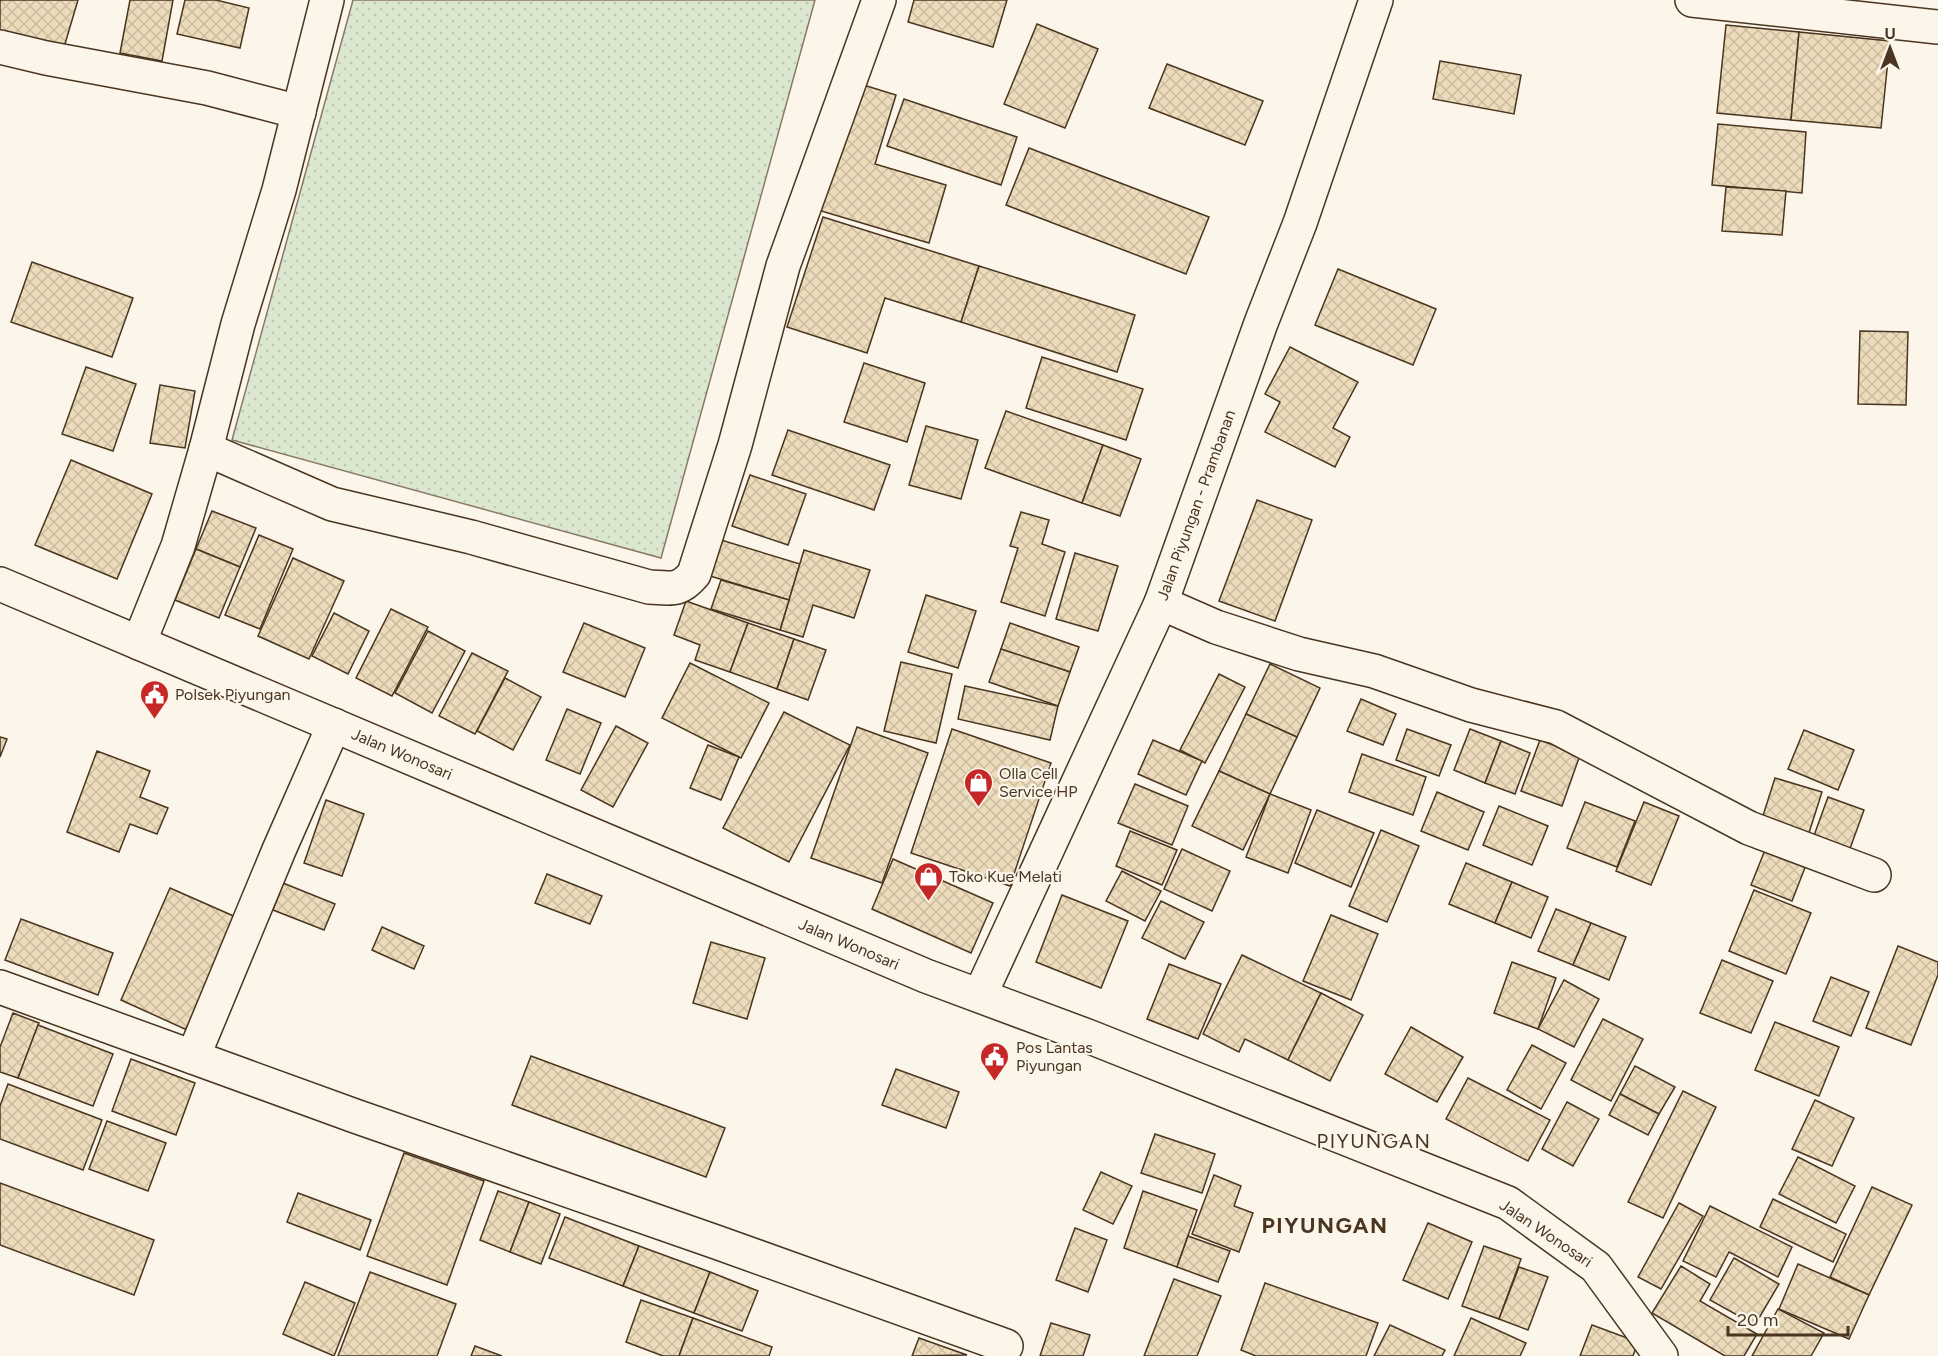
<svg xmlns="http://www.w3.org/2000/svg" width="1938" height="1356" viewBox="0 0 1938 1356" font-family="Figtree,sans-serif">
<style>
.grass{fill:url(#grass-dots);stroke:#887966;stroke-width:1.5}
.building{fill:url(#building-cross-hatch);stroke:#4a3520;stroke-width:1.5}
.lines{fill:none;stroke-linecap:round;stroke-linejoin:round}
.minor-casing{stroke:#4a3520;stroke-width:36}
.major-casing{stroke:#4a3520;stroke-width:36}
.highway-casing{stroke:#4a3520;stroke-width:36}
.minor{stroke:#fbf6e9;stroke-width:33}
.major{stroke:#fbf6e9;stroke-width:33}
.highway{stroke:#fbf6e9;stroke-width:33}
.labels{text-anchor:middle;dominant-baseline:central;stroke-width:4.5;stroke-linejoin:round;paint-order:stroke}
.street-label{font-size:16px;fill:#4a3520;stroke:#fbf6e9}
.poi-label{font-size:16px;fill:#4a3520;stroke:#fbf6e9;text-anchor:start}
.quarter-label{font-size:20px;letter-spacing:1.5px;fill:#4a3520;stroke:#fbf6e9}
.district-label{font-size:22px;font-weight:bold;letter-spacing:1.5px;fill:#4a3520;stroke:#fbf6e9}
</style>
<defs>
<pattern id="grass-dots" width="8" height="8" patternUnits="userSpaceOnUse" patternTransform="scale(1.5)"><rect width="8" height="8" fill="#dce7d0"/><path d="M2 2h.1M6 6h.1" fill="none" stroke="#bec7b2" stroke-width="1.8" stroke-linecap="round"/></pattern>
<pattern id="building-cross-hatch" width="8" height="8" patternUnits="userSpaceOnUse" patternTransform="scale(1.5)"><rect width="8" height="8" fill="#ecdcbc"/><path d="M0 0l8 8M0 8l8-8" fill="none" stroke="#ccbda1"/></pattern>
</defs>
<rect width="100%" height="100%" fill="#fbf6e9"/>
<path class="grass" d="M 353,0 L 815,0 L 661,558 L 232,440 Z"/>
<g class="building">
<path d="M 0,0 L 78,0 L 62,54 L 0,36 Z"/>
<path d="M 130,0 L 173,0 L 162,61 L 120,53 Z"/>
<path d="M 185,0 L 216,0 L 249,8 L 240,48 L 177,34 Z"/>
<path d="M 914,0 L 1007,0 L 993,47 L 908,22 Z"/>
<path d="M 1037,24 L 1098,49 L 1065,128 L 1004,104 Z"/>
<path d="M 1726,25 L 1799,32 L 1791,120 L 1717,113 Z"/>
<path d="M 1799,32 L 1890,41 L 1881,128 L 1791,120 Z"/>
<path d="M 1440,61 L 1521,75 L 1514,114 L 1433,99 Z"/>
<path d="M 1167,64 L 1263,101 L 1245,145 L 1149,108 Z"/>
<path d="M 857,83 L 896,95 L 875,164 L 946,185 L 929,243 L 818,210 Z"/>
<path d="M 904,99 L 1017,137 L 1001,185 L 887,146 Z"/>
<path d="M 1718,124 L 1806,132 L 1802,193 L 1712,185 Z"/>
<path d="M 1029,148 L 1209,217 L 1186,274 L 1006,205 Z"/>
<path d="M 1726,187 L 1786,191 L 1782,235 L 1722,231 Z"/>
<path d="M 823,217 L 979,266 L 961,322 L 885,298 L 867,353 L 787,327 Z"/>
<path d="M 32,262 L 133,298 L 112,357 L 11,322 Z"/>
<path d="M 979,266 L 1135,315 L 1117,372 L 961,322 Z"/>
<path d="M 1338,269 L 1436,309 L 1413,365 L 1315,325 Z"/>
<path d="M 1860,331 L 1908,332 L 1906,405 L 1858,404 Z"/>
<path d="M 1290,347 L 1358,382 L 1333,428 L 1350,437 L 1335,467 L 1265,432 L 1280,402 L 1265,394 Z"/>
<path d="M 1042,357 L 1143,389 L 1126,440 L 1026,408 Z"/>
<path d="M 864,363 L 925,383 L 907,442 L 844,422 Z"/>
<path d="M 86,367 L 136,384 L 113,451 L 62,434 Z"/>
<path d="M 160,385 L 195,391 L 185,448 L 150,443 Z"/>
<path d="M 1006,411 L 1103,445 L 1082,503 L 985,468 Z"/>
<path d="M 926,426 L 978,440 L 961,499 L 909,485 Z"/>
<path d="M 788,430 L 890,465 L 874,510 L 772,475 Z"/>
<path d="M 1103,445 L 1141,459 L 1120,516 L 1082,503 Z"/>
<path d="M 71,460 L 152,494 L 117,579 L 35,545 Z"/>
<path d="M 750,475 L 806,494 L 788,545 L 732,526 Z"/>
<path d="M 1257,500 L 1312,520 L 1275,621 L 1219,601 Z"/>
<path d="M 212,511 L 256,528 L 240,567 L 196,549 Z"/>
<path d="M 1021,512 L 1049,520 L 1042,544 L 1065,552 L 1045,616 L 1001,602 L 1018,548 L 1010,546 Z"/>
<path d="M 259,535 L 293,549 L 260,629 L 225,615 Z"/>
<path d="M 721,540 L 800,564 L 789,600 L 710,576 Z"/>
<path d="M 196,549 L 240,567 L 219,618 L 175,600 Z"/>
<path d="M 804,550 L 870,570 L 854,618 L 813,605 L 803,637 L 780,630 Z"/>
<path d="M 1075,553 L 1118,566 L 1098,631 L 1056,619 Z"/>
<path d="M 293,558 L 344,581 L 309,659 L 258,636 Z"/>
<path d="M 721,580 L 789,600 L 780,630 L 711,609 Z"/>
<path d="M 926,595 L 976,611 L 958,668 L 908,652 Z"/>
<path d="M 686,601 L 748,623 L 730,672 L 695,660 L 700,645 L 674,635 Z"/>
<path d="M 391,609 L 428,627 L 392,696 L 356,678 Z"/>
<path d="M 334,613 L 369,631 L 348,674 L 312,656 Z"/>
<path d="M 584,623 L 645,648 L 625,697 L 563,672 Z"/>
<path d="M 748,623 L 794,639 L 777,689 L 730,672 Z"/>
<path d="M 1010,623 L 1079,647 L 1070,672 L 1001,649 Z"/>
<path d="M 428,631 L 465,651 L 432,713 L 395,693 Z"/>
<path d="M 794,639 L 826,650 L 808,700 L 777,689 Z"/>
<path d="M 1001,649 L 1070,672 L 1058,706 L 989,682 Z"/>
<path d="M 472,653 L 508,671 L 475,734 L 439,716 Z"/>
<path d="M 901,662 L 952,674 L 936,743 L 884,731 Z"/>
<path d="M 690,663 L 769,703 L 741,758 L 662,718 Z"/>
<path d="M 1270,664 L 1320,688 L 1297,737 L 1246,714 Z"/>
<path d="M 1219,674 L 1245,687 L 1205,763 L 1180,750 Z"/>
<path d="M 505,678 L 541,697 L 513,750 L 477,731 Z"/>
<path d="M 965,686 L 1058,706 L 1050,740 L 958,719 Z"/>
<path d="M 1361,699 L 1396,714 L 1383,745 L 1347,731 Z"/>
<path d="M 567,709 L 601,723 L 580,774 L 546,760 Z"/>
<path d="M 784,712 L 850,745 L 789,862 L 723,828 Z"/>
<path d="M 1246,714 L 1297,737 L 1270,794 L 1219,771 Z"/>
<path d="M 616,726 L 648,743 L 613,807 L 581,790 Z"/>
<path d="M 857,727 L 928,753 L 882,883 L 811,858 Z"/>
<path d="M 952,729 L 1051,763 L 1010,886 L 911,853 Z"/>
<path d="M 1407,729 L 1451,745 L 1439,776 L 1396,760 Z"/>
<path d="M 1470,729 L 1501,741 L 1485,783 L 1454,770 Z"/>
<path d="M 1804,730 L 1854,750 L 1838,790 L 1788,769 Z"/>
<path d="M 0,737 L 7,739 L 0,757 Z"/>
<path d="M 1153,740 L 1202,761 L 1186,795 L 1138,774 Z"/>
<path d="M 1540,740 L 1580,755 L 1562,806 L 1521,791 Z"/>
<path d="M 1501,741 L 1530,753 L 1515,794 L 1485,783 Z"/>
<path d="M 708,745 L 739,757 L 721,800 L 690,788 Z"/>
<path d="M 97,751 L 150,771 L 140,797 L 168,808 L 157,834 L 130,824 L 119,852 L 67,832 Z"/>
<path d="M 1362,754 L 1426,777 L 1413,815 L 1349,792 Z"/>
<path d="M 1219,771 L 1270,794 L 1243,850 L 1192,826 Z"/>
<path d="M 1775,778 L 1822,792 L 1808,836 L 1761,822 Z"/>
<path d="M 1135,784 L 1188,806 L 1172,845 L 1118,823 Z"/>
<path d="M 1437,792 L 1484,812 L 1468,850 L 1421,831 Z"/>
<path d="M 1270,794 L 1311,810 L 1288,873 L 1246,857 Z"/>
<path d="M 1828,797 L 1864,810 L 1848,854 L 1812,841 Z"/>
<path d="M 326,800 L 364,814 L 342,876 L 304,863 Z"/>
<path d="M 1585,802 L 1635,821 L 1617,867 L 1567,848 Z"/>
<path d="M 1644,802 L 1679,816 L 1651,885 L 1616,871 Z"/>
<path d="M 1499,806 L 1548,826 L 1532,865 L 1483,845 Z"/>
<path d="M 1317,810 L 1374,833 L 1351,887 L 1295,863 Z"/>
<path d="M 1381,830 L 1419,846 L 1387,922 L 1349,906 Z"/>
<path d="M 1130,831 L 1177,850 L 1162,885 L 1116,866 Z"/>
<path d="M 1182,849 L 1230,871 L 1212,911 L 1164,889 Z"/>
<path d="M 1765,850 L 1806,865 L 1792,901 L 1751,885 Z"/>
<path d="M 893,859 L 993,903 L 971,953 L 872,909 Z"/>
<path d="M 1466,863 L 1512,882 L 1495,923 L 1449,904 Z"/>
<path d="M 1122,871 L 1161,891 L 1145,921 L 1106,901 Z"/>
<path d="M 547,874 L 602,896 L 590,924 L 535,903 Z"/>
<path d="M 1512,882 L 1548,897 L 1531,938 L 1495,923 Z"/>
<path d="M 283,883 L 335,904 L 324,930 L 273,910 Z"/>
<path d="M 170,888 L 238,918 L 187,1030 L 121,1000 Z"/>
<path d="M 1754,890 L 1811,913 L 1786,974 L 1729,951 Z"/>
<path d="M 1062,895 L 1128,921 L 1101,988 L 1036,962 Z"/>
<path d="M 1161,901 L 1204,922 L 1185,959 L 1142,938 Z"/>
<path d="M 1556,909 L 1591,923 L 1573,965 L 1538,951 Z"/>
<path d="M 1331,915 L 1378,934 L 1351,1000 L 1303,981 Z"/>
<path d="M 21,919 L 113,953 L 98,995 L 5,960 Z"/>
<path d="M 1591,923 L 1626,937 L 1609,980 L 1573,965 Z"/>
<path d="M 382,927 L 424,946 L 414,969 L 372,950 Z"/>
<path d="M 711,942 L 765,958 L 747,1019 L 693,1003 Z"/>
<path d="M 1898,946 L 1938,962 L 1938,975 L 1911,1045 L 1866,1028 Z"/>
<path d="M 1242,955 L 1321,993 L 1288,1060 L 1245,1039 L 1239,1052 L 1203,1034 Z"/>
<path d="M 1722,960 L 1773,981 L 1751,1033 L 1700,1013 Z"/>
<path d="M 1512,962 L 1556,978 L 1538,1029 L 1494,1013 Z"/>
<path d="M 1169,964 L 1221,984 L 1198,1039 L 1147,1019 Z"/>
<path d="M 1831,977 L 1869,992 L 1851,1036 L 1813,1021 Z"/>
<path d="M 1564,980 L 1599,999 L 1574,1047 L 1538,1029 Z"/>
<path d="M 1321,993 L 1363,1015 L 1330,1081 L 1288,1060 Z"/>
<path d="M 13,1013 L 39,1023 L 18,1078 L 0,1072 L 0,1047 Z"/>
<path d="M 1603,1019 L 1643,1039 L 1611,1101 L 1571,1080 Z"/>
<path d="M 1775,1022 L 1839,1047 L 1819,1096 L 1755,1070 Z"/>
<path d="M 38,1025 L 113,1054 L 93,1106 L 18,1078 Z"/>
<path d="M 1411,1027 L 1463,1057 L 1437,1102 L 1385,1074 Z"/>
<path d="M 1532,1045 L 1566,1063 L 1541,1109 L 1507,1090 Z"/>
<path d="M 531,1056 L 725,1128 L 706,1177 L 512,1105 Z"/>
<path d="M 131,1059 L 195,1083 L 176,1135 L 112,1111 Z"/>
<path d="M 1635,1066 L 1675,1087 L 1659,1114 L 1620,1094 Z"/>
<path d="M 896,1069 L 959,1092 L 946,1128 L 882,1105 Z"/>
<path d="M 1468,1078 L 1550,1120 L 1528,1161 L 1446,1119 Z"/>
<path d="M 8,1084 L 102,1120 L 83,1170 L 0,1139 L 0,1106 Z"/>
<path d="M 1683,1091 L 1716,1107 L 1663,1218 L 1628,1202 Z"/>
<path d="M 1620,1094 L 1659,1114 L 1648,1135 L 1609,1115 Z"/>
<path d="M 1815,1100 L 1854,1118 L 1832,1166 L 1792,1149 Z"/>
<path d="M 1567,1102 L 1599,1119 L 1573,1166 L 1542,1149 Z"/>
<path d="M 107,1121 L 166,1143 L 148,1191 L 89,1169 Z"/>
<path d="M 1155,1134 L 1215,1154 L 1202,1193 L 1141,1173 Z"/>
<path d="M 404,1153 L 484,1181 L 447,1285 L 367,1256 Z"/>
<path d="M 1798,1157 L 1855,1186 L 1836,1223 L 1779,1194 Z"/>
<path d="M 1101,1172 L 1132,1186 L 1113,1224 L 1083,1210 Z"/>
<path d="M 1214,1175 L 1241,1186 L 1234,1206 L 1253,1213 L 1239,1252 L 1192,1234 Z"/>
<path d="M 0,1183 L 154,1240 L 134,1295 L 0,1245 Z"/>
<path d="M 1872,1187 L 1912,1205 L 1869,1295 L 1830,1277 Z"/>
<path d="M 498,1191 L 529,1202 L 510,1252 L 480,1240 Z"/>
<path d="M 1143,1191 L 1197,1210 L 1177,1267 L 1124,1248 Z"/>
<path d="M 298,1193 L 371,1220 L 360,1250 L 287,1222 Z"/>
<path d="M 1773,1199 L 1846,1234 L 1833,1262 L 1760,1227 Z"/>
<path d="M 529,1202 L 560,1214 L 541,1264 L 510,1252 Z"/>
<path d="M 1679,1203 L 1703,1216 L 1661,1289 L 1638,1277 Z"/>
<path d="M 1710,1206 L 1792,1247 L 1778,1277 L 1729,1252 L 1716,1277 L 1683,1261 Z"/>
<path d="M 565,1217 L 639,1246 L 623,1286 L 549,1258 Z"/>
<path d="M 1428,1223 L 1472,1242 L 1448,1299 L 1403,1280 Z"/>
<path d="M 1075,1228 L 1107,1240 L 1088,1292 L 1056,1280 Z"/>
<path d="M 1188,1236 L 1230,1251 L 1218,1282 L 1177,1267 Z"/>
<path d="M 639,1246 L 710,1272 L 694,1313 L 623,1286 Z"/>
<path d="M 1484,1246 L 1521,1259 L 1499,1319 L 1462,1306 Z"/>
<path d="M 1734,1258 L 1779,1284 L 1755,1325 L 1710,1300 Z"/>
<path d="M 1798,1264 L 1869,1295 L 1849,1339 L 1779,1309 Z"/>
<path d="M 1681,1266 L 1710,1284 L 1700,1301 L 1757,1334 L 1744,1356 L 1725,1356 L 1652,1313 Z"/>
<path d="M 1519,1267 L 1548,1277 L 1528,1330 L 1499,1319 Z"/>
<path d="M 370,1272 L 456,1304 L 437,1356 L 338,1356 Z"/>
<path d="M 710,1272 L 758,1291 L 742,1331 L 694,1313 Z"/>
<path d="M 1174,1279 L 1221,1296 L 1197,1356 L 1144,1356 Z"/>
<path d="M 305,1282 L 355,1303 L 334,1356 L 283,1334 Z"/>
<path d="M 1265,1283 L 1378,1323 L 1366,1356 L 1256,1356 L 1241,1350 Z"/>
<path d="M 641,1300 L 693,1318 L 679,1356 L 663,1356 L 626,1342 Z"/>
<path d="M 1778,1309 L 1824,1333 L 1811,1356 L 1752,1356 Z"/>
<path d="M 693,1318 L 772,1347 L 769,1356 L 679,1356 Z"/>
<path d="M 1471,1318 L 1526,1343 L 1520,1356 L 1454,1356 Z"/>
<path d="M 1051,1323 L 1090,1335 L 1083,1356 L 1040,1356 Z"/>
<path d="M 1390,1325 L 1445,1350 L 1442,1356 L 1374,1356 Z"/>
<path d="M 1592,1325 L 1638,1342 L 1633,1356 L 1580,1356 Z"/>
<path d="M 919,1338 L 967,1355 L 912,1356 Z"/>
<path d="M 475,1346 L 502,1356 L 471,1356 Z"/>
</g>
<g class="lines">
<defs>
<g id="minor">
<path d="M 1692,0 L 1938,27"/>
<path d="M 0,47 L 46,58 L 207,88 L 299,112"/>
<path d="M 206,449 L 332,504 L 471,537 L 649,587 C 671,588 679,592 694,574 L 735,445 L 783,266 L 879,0"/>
<path d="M 1161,603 L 1216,627 L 1299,654 L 1374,671 L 1471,705 L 1556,727 L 1749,828 L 1874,875"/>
<path d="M 139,643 L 178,546 L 206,449 L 238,324 L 279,190 L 327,0"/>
<path d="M 0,987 L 355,1116 L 716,1242 L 1006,1346"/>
<path d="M 193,1057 L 279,850 L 334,725"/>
</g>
<path id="major" d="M 980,995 L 1161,603 L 1261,323 L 1300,223 L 1376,0"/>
<path id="highway" d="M 0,584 L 926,976 L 1090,1037 L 1508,1203 L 1596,1267 L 1661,1356"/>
</defs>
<use href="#minor" class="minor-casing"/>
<use href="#major" class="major-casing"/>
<use href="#highway" class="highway-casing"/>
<use href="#minor" class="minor"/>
<use href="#major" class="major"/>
<use href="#highway" class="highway"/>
</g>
<defs>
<symbol id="civic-pin" viewBox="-11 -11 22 30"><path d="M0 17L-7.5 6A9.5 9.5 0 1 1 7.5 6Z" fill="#c62828" stroke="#fbf6e9"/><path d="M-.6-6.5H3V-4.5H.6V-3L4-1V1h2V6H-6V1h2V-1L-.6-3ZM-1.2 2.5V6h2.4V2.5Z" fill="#fff"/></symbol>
<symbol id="shop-pin" viewBox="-11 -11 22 30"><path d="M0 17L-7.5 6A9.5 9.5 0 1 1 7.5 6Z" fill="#c62828" stroke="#fbf6e9"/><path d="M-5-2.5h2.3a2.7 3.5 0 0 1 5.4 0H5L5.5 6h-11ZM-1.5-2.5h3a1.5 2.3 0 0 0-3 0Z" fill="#fff"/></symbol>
</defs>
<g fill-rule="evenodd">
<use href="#civic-pin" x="138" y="678" width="33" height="45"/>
<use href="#shop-pin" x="962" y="766" width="33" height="45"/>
<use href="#shop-pin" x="912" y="860" width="33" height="45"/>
<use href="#civic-pin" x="978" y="1040" width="33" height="45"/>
</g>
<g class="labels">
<g class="street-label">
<text transform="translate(1196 505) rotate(-70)">Jalan Piyungan - Prambanan</text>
<text transform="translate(402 754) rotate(23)">Jalan Wonosari</text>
<text transform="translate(849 944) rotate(23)">Jalan Wonosari</text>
<text transform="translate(1546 1233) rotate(34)">Jalan Wonosari</text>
</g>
<g class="poi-label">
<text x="175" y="694">Polsek Piyungan</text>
<text x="999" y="773">Olla Cell<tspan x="999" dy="18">Service HP</tspan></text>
<text x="949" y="876">Toko Kue Melati</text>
<text x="1016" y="1047">Pos Lantas<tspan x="1016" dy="18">Piyungan</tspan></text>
</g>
<g class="quarter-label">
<text x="1374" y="1141">PIYUNGAN</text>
</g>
<g class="district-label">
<text x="1325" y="1225">PIYUNGAN</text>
</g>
</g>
<g transform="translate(1890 48)" stroke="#fbf6e9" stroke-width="4.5" paint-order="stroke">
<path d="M0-4.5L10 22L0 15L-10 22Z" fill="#4a3520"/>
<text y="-9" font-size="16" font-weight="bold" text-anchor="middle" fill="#4a3520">U</text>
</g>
<path d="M1728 1326v9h120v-9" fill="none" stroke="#4a3520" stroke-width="3"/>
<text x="1737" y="1326" font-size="18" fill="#4a3520" stroke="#fbf6e9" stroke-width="4.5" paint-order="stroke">20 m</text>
</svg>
